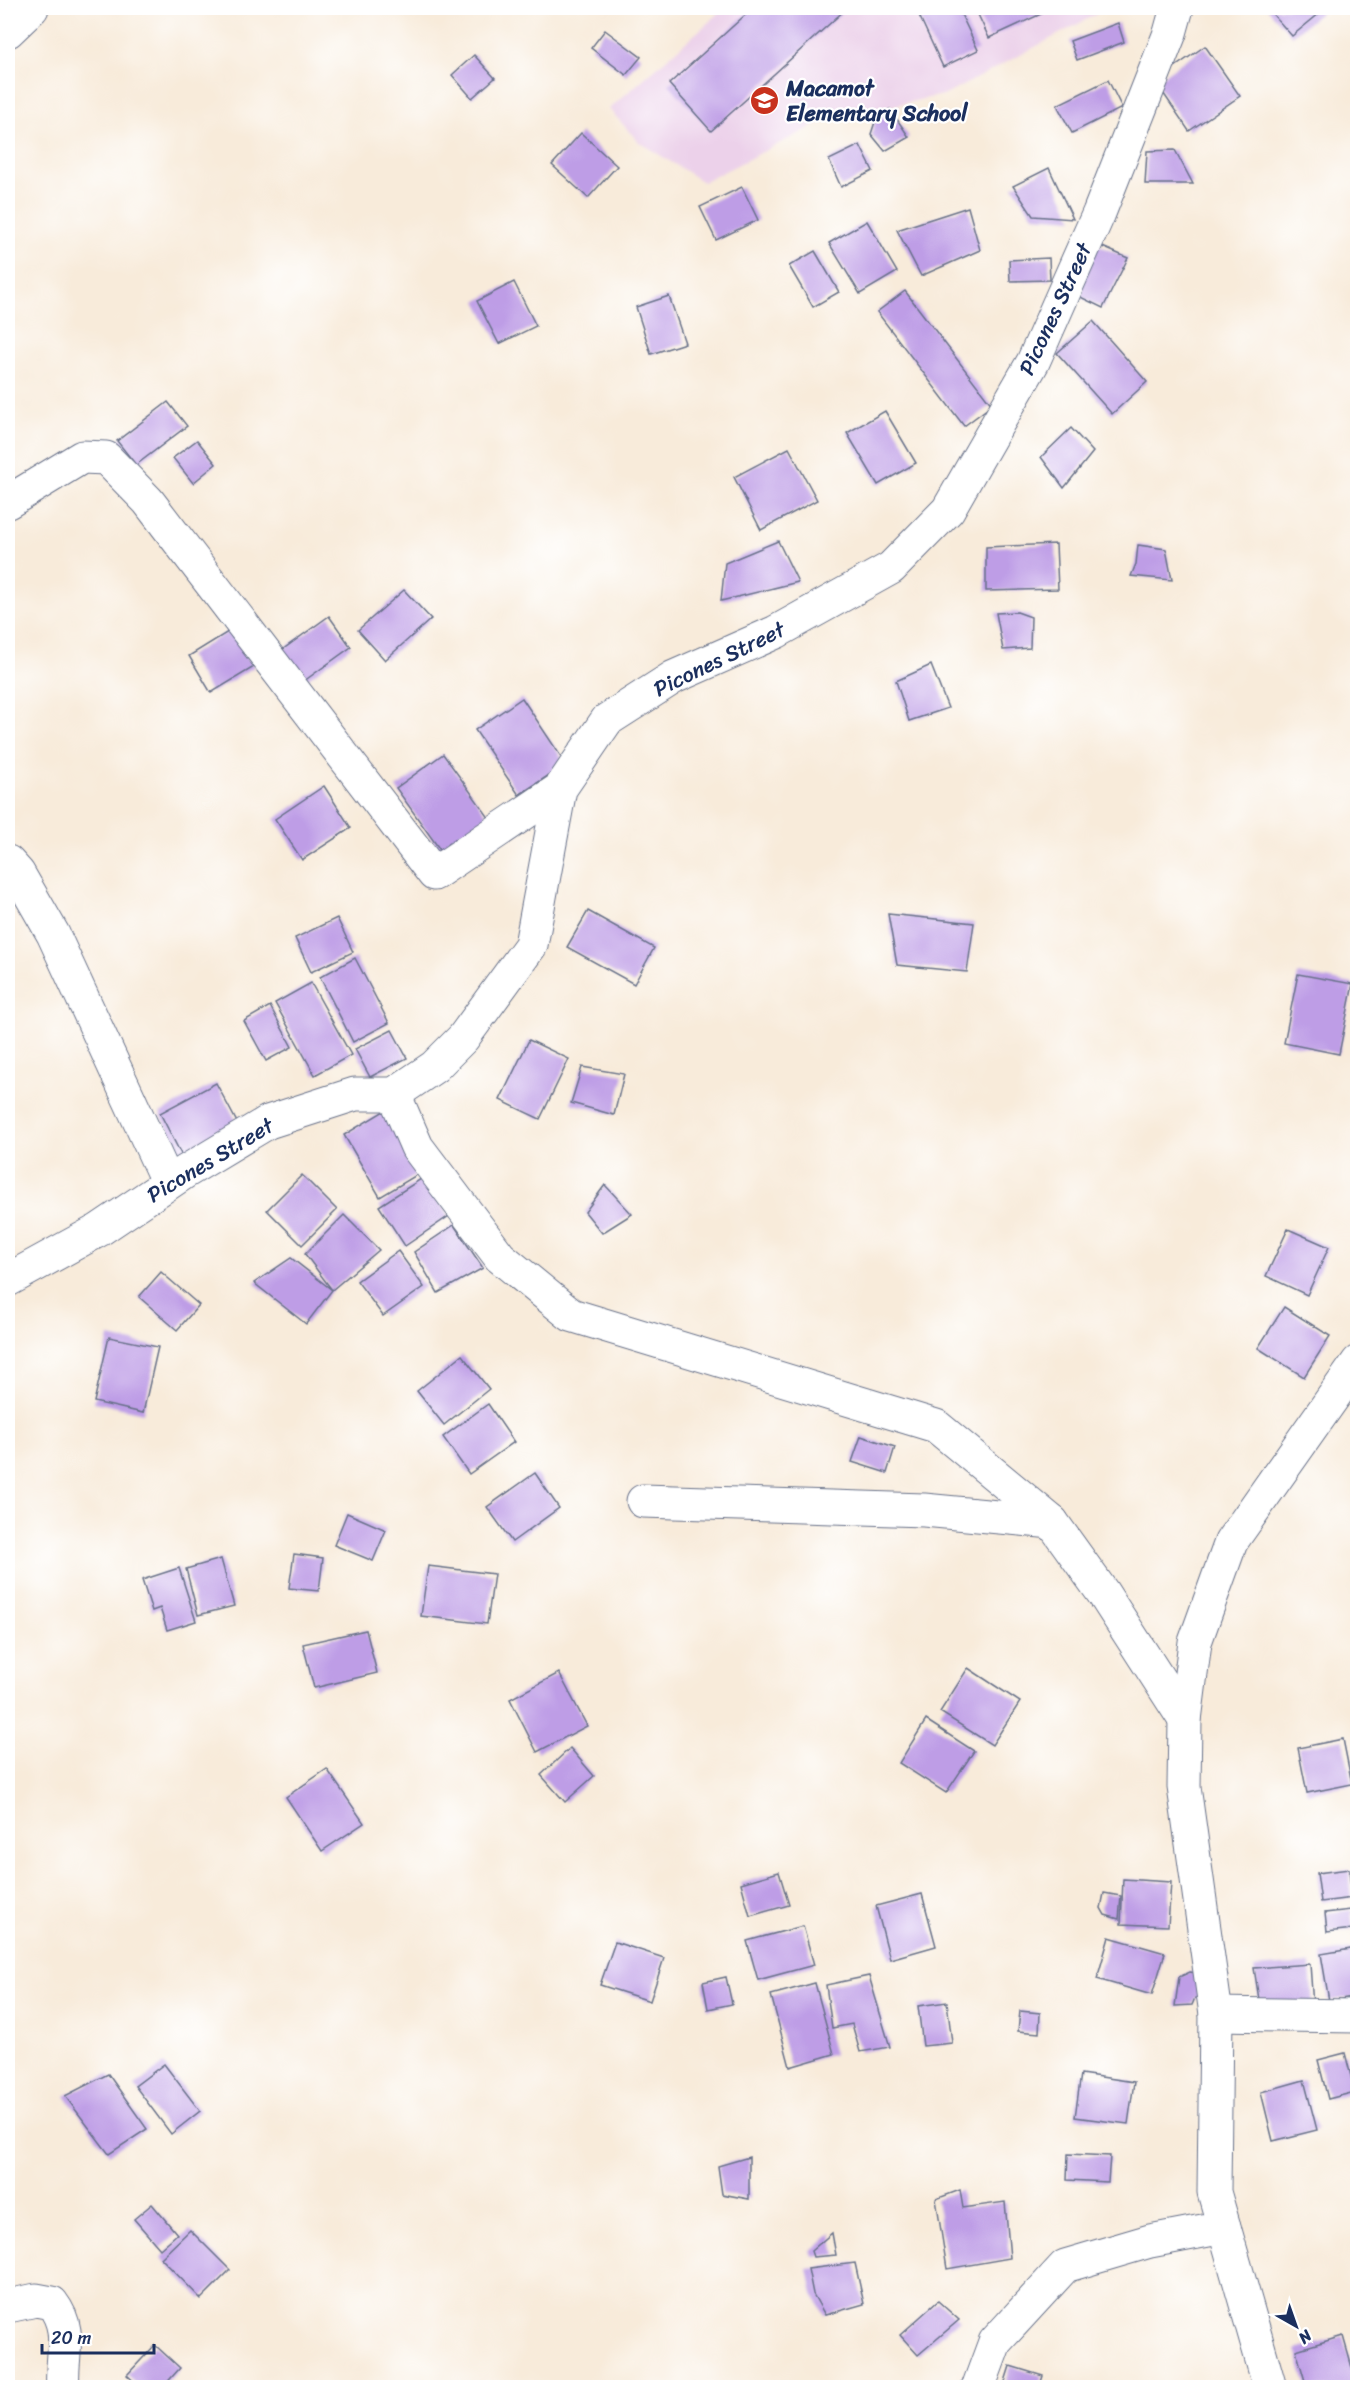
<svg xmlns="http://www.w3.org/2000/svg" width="1365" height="2395" viewBox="0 0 1365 2395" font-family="Sriracha,sans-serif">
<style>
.built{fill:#ecd1ea}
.building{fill:#be9de6}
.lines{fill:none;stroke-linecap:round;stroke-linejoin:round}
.minor-casing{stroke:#687189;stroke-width:35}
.tertiary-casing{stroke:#687189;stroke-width:35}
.minor{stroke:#fff;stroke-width:33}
.tertiary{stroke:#fff;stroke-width:33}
.labels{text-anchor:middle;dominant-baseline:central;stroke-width:4.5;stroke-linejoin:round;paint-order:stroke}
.poi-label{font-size:22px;font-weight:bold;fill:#1b2f5e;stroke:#fff;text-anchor:start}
.street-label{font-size:22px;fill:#1b2f5e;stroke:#fff}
</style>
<rect width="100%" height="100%" fill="#fff"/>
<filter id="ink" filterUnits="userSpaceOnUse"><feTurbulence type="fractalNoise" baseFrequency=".0167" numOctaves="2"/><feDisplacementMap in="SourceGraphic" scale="12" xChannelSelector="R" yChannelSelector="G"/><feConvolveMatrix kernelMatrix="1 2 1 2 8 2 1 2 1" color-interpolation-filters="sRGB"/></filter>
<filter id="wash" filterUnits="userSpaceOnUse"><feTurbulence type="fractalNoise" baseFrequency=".008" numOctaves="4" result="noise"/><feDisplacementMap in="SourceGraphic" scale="24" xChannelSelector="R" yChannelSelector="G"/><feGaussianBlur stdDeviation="1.35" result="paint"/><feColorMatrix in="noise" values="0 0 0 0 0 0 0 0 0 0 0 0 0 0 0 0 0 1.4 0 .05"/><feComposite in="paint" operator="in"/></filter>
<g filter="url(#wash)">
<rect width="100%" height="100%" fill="#f8ebda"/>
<path class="built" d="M 725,8 L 1108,8 L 947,94 L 826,120 L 703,182 L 639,142 L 609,109 Z"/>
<g id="blocks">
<g class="building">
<path d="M 753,8 L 847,8 L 711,131 L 669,84 Z"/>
<path d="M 924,8 L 958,8 L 978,50 L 943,67 L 917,11 Z"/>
<path d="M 975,8 L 1054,8 L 989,38 Z"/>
<path d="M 1267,8 L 1326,8 L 1292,36 Z"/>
<path d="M 1118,23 L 1124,42 L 1077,60 L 1070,41 Z"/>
<path d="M 605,30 L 641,57 L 626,75 L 591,48 Z"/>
<path d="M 1205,46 L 1240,96 L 1189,131 L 1155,81 Z"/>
<path d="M 474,55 L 495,78 L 472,98 L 452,75 Z"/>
<path d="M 1108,80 L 1122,108 L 1072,133 L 1057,105 Z"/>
<path d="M 890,109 L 909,137 L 885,151 L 871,134 L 876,119 Z"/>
<path d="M 581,133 L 617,166 L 588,198 L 552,165 Z"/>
<path d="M 860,145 L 873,171 L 841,187 L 829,160 Z"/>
<path d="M 1175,150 L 1193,184 L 1145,184 L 1147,151 Z"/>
<path d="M 1049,168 L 1073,219 L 1033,216 L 1013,186 Z"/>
<path d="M 742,187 L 758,220 L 716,240 L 700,207 Z"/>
<path d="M 968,207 L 980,250 L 921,276 L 897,230 Z"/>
<path d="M 867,221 L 897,272 L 860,294 L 829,243 Z"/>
<path d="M 1093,243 L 1128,258 L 1103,308 L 1070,292 Z"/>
<path d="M 815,251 L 839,292 L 813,307 L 789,266 Z"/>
<path d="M 1049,258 L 1050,280 L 1010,281 L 1009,260 Z"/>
<path d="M 514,282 L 536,326 L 499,344 L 477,301 Z"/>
<path d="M 905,291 L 992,405 L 964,426 L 877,312 Z"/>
<path d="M 669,296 L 685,343 L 651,354 L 636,307 Z"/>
<path d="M 1093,321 L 1147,382 L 1112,414 L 1057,353 Z"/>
<path d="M 168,402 L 187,426 L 136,465 L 117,441 Z"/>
<path d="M 885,411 L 916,463 L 878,485 L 847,433 Z"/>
<path d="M 1071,428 L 1093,452 L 1064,488 L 1041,457 Z"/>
<path d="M 197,440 L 216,464 L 193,483 L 173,458 Z"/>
<path d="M 789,448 L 817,500 L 761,530 L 734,477 Z"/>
<path d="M 778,541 L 798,582 L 721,601 L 725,563 Z"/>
<path d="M 1056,544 L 1058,589 L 986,591 L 986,547 Z"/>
<path d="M 1138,545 L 1166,549 L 1172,580 L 1131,576 L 1136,564 Z"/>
<path d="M 404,590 L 431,619 L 385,660 L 358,630 Z"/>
<path d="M 1017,612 L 1031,617 L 1030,648 L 1003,650 L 996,613 Z"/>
<path d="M 329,616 L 351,647 L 304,681 L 282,650 Z"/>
<path d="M 231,630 L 254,667 L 211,693 L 189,656 Z"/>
<path d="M 931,665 L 948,708 L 909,721 L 896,681 Z"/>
<path d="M 522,698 L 566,764 L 519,795 L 475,730 Z"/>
<path d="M 443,754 L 490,819 L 443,854 L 396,788 Z"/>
<path d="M 324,786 L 351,828 L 302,860 L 275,819 Z"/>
<path d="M 588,911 L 654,948 L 634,984 L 567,947 Z"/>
<path d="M 888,914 L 974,923 L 967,972 L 897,965 Z"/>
<path d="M 337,918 L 353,952 L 311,972 L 295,938 Z"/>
<path d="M 355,958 L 389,1023 L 353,1042 L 320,977 Z"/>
<path d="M 1298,974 L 1353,984 L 1339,1054 L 1284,1043 Z"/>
<path d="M 311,983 L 351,1055 L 315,1075 L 275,1003 Z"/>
<path d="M 270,1006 L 292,1047 L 266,1061 L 244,1021 Z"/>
<path d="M 392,1030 L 407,1058 L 370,1077 L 355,1049 Z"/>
<path d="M 529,1040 L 569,1059 L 540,1119 L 500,1100 Z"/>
<path d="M 582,1067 L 624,1074 L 614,1115 L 571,1103 Z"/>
<path d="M 216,1083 L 240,1128 L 183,1158 L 160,1113 Z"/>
<path d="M 384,1111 L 420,1173 L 380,1197 L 344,1135 Z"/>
<path d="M 302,1175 L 337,1210 L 302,1245 L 267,1210 Z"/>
<path d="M 424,1177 L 449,1216 L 405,1246 L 379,1206 Z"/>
<path d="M 605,1185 L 632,1214 L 602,1233 L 585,1212 Z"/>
<path d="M 344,1215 L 379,1250 L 332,1290 L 306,1324 L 254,1283 L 291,1258 L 332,1290 L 305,1254 Z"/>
<path d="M 454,1225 L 483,1268 L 438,1293 L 414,1252 Z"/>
<path d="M 1288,1229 L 1329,1247 L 1307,1295 L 1266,1276 Z"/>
<path d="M 398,1251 L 424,1287 L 383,1316 L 357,1281 Z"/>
<path d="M 161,1272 L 199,1305 L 177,1330 L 139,1297 Z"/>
<path d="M 1284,1307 L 1330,1336 L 1304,1377 L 1258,1348 Z"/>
<path d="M 109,1337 L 158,1347 L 143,1413 L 94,1402 Z"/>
<path d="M 462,1355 L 489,1389 L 444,1425 L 417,1391 Z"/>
<path d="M 488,1404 L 514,1442 L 469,1474 L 443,1437 Z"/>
<path d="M 861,1436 L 895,1447 L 887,1473 L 852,1462 Z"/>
<path d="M 535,1473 L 559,1508 L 512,1542 L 487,1507 Z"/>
<path d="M 347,1513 L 386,1530 L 373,1561 L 334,1545 Z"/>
<path d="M 294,1554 L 323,1558 L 319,1591 L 289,1588 Z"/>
<path d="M 221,1559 L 234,1606 L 198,1615 L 186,1569 Z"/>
<path d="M 428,1566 L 494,1574 L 487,1624 L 421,1616 Z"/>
<path d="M 179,1568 L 196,1621 L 167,1630 L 160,1608 L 152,1611 L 142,1580 Z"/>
<path d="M 366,1630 L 377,1673 L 314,1688 L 303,1644 Z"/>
<path d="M 968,1668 L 1020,1702 L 992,1745 L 940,1712 Z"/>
<path d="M 559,1673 L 587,1726 L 537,1752 L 510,1699 Z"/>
<path d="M 926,1720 L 974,1751 L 946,1793 L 899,1763 Z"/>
<path d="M 1343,1739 L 1352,1784 L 1307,1793 L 1298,1748 Z"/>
<path d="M 570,1748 L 594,1776 L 565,1802 L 541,1775 Z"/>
<path d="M 327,1769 L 364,1823 L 322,1851 L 286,1797 Z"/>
<path d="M 1349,1869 L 1352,1898 L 1321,1902 L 1317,1873 Z"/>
<path d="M 779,1872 L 789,1905 L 750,1916 L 741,1883 Z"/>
<path d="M 1123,1879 L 1171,1882 L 1168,1926 L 1121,1924 Z"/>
<path d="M 1104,1893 L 1121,1896 L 1119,1919 L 1105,1915 L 1101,1908 Z"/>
<path d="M 922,1894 L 936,1946 L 890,1959 L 876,1906 Z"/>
<path d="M 1351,1910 L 1353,1929 L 1327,1932 L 1325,1913 Z"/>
<path d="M 803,1926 L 814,1965 L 758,1980 L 747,1941 Z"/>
<path d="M 1109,1937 L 1165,1953 L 1152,1995 L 1097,1979 Z"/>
<path d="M 615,1942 L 664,1958 L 650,2001 L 600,1985 Z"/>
<path d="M 1357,1948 L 1358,1996 L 1329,2001 L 1321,1954 Z"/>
<path d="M 1310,1964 L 1313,2006 L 1261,2012 L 1254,1968 Z"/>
<path d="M 1190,1972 L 1207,1975 L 1208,1998 L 1195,1998 L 1192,2005 L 1175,2006 L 1179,1977 Z"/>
<path d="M 869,1976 L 890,2047 L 860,2052 L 852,2024 L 832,2028 L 826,1985 Z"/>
<path d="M 726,1977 L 732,2004 L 708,2009 L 703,1982 Z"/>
<path d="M 815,1983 L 834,2054 L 790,2067 L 771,1995 Z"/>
<path d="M 947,2002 L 952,2043 L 923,2046 L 918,2006 Z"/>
<path d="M 1020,2011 L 1040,2013 L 1039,2033 L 1018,2031 Z"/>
<path d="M 1345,2053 L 1355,2092 L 1328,2099 L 1318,2060 Z"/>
<path d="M 164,2064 L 200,2111 L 171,2134 L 135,2086 Z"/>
<path d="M 108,2074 L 147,2129 L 109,2154 L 65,2096 Z"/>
<path d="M 1081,2074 L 1134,2082 L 1128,2124 L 1075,2117 Z"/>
<path d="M 1304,2080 L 1317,2130 L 1273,2141 L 1261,2092 Z"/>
<path d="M 1068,2154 L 1110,2156 L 1108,2182 L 1067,2180 Z"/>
<path d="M 749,2157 L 749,2199 L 722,2194 L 718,2166 Z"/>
<path d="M 960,2190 L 963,2208 L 1005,2202 L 1010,2258 L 947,2269 L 936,2199 Z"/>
<path d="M 152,2204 L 177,2234 L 160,2249 L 134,2219 Z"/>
<path d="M 190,2230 L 230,2270 L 201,2299 L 161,2258 Z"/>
<path d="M 832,2233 L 836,2255 L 813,2257 L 811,2251 Z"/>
<path d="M 855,2263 L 864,2304 L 825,2315 L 813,2294 L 808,2269 Z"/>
<path d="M 938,2301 L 959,2320 L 918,2355 L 900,2335 Z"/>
<path d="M 1343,2336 L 1357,2385 L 1349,2388 L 1307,2388 L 1296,2350 Z"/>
<path d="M 155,2345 L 180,2368 L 162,2388 L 141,2388 L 127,2375 Z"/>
<path d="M 1010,2366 L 1043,2376 L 1039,2388 L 1003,2388 Z"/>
</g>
</g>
</g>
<g filter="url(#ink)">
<use href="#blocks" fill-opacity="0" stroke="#687189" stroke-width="1.5"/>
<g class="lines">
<defs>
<g id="minor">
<path d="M 8,31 L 32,8"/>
<path d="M 8,502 L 82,457 L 106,458 L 148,501 L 434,874 L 560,789"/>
<path d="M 8,862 L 18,873 L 53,934 L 168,1183"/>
<path d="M 394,1094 L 417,1147 L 500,1257 L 571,1315 L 936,1426 L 1052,1522 L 1103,1593 L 1185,1720"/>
<path d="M 8,1280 L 99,1230 L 185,1172 L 268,1122 L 355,1094 L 394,1094 L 434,1067 L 463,1038 L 531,945 L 560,789 L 607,720 L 674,677 L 776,632 L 891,568 L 948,510 L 1033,362 L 1099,213 L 1170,33 L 1177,8"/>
<path d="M 643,1501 L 924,1510 L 1052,1522"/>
<path d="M 1216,2014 L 1358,2016"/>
<path d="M 8,2306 L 36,2300 L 52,2303 C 74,2332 60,2355 63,2388"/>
<path d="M 978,2388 L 995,2342 L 1065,2266 L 1150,2241 L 1224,2227"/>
</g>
<path id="tertiary" d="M 1270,2388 L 1214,2192 L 1216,2014 L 1184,1787 L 1185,1720 L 1195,1642 L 1231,1542 L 1358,1362"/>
</defs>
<use href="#minor" class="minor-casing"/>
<use href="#tertiary" class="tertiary-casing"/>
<use href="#minor" class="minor"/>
<use href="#tertiary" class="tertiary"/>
</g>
</g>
<defs>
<symbol id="school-disc" viewBox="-11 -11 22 22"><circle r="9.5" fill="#c8321e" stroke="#fff"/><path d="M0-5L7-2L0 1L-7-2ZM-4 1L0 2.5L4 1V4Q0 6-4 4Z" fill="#fff"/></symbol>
</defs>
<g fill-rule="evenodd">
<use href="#school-disc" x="748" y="84" width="33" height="33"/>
</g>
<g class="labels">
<g class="poi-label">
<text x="786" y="88">Macamot<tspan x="786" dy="25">Elementary School</tspan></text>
</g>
<g class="street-label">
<text transform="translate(1055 309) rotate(-65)">Picones Street</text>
<text transform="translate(719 659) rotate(-26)">Picones Street</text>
<text transform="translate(210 1160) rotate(-31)">Picones Street</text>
</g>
</g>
<rect width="1365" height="2395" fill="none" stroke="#fff" stroke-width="30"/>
<g transform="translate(1296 2326) rotate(140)" stroke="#ffffff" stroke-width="4.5" paint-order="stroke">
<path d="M0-4.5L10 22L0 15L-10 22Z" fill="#1b2f5e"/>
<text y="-9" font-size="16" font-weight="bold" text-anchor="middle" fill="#1b2f5e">N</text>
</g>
<path d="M42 2344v9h112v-9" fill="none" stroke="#1b2f5e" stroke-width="3"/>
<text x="51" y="2344" font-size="18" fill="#1b2f5e" stroke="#ffffff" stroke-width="4.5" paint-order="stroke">20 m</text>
</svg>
